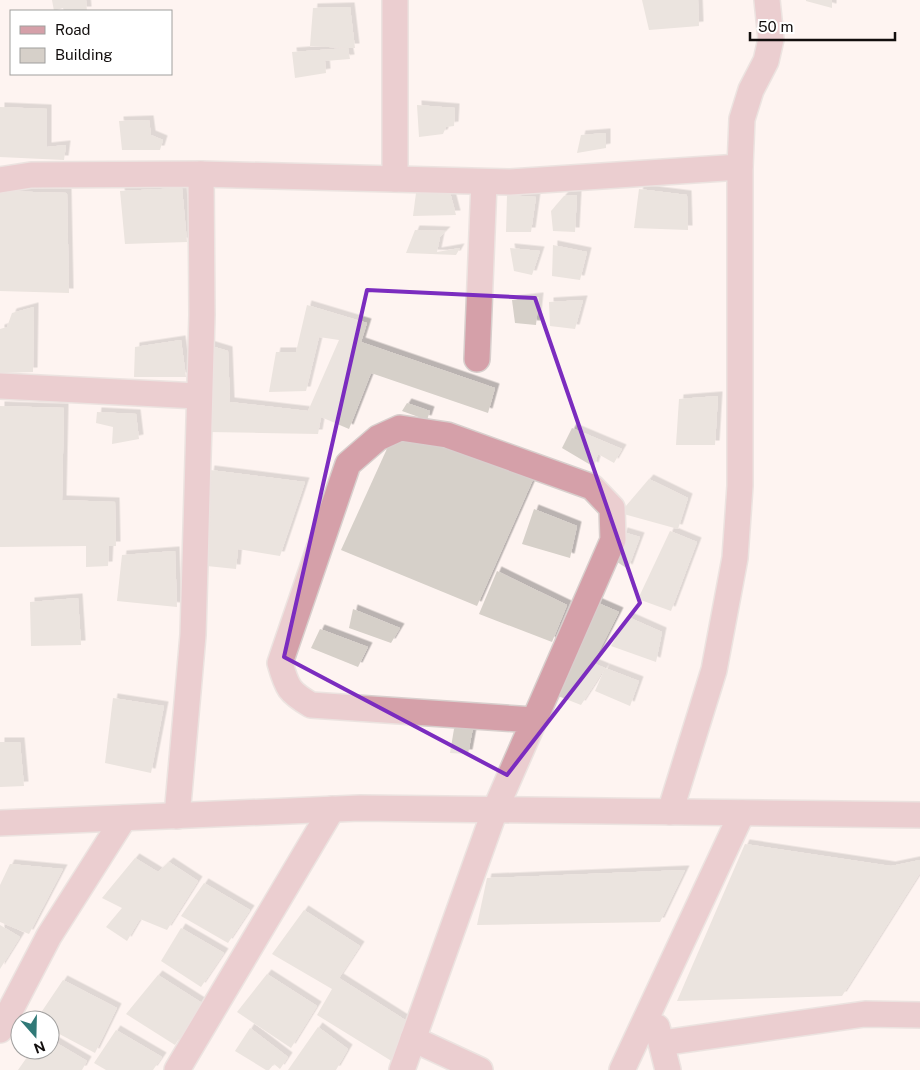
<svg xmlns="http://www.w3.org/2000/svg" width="920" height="1070" viewBox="0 0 920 1070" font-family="'Public Sans',sans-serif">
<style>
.building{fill:#d6d0c9;filter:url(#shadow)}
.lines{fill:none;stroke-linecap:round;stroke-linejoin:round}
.minor-casing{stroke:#d8cfcd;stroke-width:28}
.minor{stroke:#d5a0a9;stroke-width:25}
.marked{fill:none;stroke:#7b2cbf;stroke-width:4;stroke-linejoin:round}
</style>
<defs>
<filter id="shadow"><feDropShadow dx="4.5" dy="-4.5" stdDeviation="0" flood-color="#0004"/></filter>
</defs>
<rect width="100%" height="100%" fill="#fef4f1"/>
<g class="building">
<path d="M 52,0 L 86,0 L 87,11 L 64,11 L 63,8 L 54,11 Z"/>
<path d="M 642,0 L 698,0 L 699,26 L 649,30 Z"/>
<path d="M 806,0 L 832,0 L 832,8 L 806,1 Z"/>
<path d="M 350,7 L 355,48 L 348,48 L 350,59 L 325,61 L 326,73 L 295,78 L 292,52 L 348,48 L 310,46 L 313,8 Z"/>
<path d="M 417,105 L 455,108 L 454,126 L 446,127 L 443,134 L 419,137 Z"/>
<path d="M 0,107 L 47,109 L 47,147 L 66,145 L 64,160 L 0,157 Z"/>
<path d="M 149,120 L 151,135 L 163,140 L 160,150 L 122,150 L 119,121 Z"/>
<path d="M 606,133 L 606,148 L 577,153 L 581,135 Z"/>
<path d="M 182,188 L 187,242 L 125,244 L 120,191 Z"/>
<path d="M 639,189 L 687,195 L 688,230 L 634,228 Z"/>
<path d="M 0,191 L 67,193 L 69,293 L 0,291 Z"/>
<path d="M 450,192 L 456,215 L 413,216 L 416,193 Z"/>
<path d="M 507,195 L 536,197 L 531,232 L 506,232 Z"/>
<path d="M 577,195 L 575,232 L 553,231 L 551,211 L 564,196 Z"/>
<path d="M 415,230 L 446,231 L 440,237 L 437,252 L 460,248 L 456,255 L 406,253 Z"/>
<path d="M 553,245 L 587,252 L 580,280 L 552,276 Z"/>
<path d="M 510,248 L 540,251 L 532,275 L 514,271 Z"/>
<path d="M 539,297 L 536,325 L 515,323 L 512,300 Z"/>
<path d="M 583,300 L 575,329 L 550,326 L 549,302 Z"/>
<path d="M 307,305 L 367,323 L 361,342 L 495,388 L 488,413 L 371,373 L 349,429 L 321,417 L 318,434 L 209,432 L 205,344 L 228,351 L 230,402 L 308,411 L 339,340 L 319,337 L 306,391 L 269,392 L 276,352 L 296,352 Z"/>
<path d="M 34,307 L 33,372 L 0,373 L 0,329 L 7,327 L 12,313 Z"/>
<path d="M 181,340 L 186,377 L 134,377 L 135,347 Z"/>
<path d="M 718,396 L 715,445 L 676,445 L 679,399 Z"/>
<path d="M 407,403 L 430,411 L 427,420 L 402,411 Z"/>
<path d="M 0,406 L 64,408 L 62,500 L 115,502 L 116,546 L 109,546 L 108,566 L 86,567 L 86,546 L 0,547 Z"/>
<path d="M 97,412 L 136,414 L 139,439 L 112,444 L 113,427 L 96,423 Z"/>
<path d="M 572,428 L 622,449 L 614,463 L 598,454 L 594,467 L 562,448 Z"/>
<path d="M 395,431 L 535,475 L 477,606 L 341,550 Z"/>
<path d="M 210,470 L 305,482 L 280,556 L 238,549 L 236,569 L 197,565 Z"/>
<path d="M 649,479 L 688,498 L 678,529 L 620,513 Z"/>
<path d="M 534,509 L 577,526 L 570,558 L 522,544 Z"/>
<path d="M 670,531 L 697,542 L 671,611 L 638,599 Z"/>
<path d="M 623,532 L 640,537 L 628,569 L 614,560 Z"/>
<path d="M 175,551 L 177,607 L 117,601 L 122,555 Z"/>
<path d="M 497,571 L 567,605 L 552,642 L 479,614 Z"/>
<path d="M 78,598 L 81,645 L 31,646 L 30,602 Z"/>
<path d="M 589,599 L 619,612 L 593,663 L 605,668 L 581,705 L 553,694 Z"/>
<path d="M 353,609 L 400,628 L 391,643 L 349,628 Z"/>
<path d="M 628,617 L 662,632 L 656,662 L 611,646 Z"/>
<path d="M 320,629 L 368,647 L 358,667 L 311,648 Z"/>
<path d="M 605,668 L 639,681 L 630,706 L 595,691 Z"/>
<path d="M 113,698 L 164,706 L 151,773 L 105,763 Z"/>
<path d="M 466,717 L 475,717 L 468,754 L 450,753 L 454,729 Z"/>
<path d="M 0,742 L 20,742 L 24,786 L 0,787 Z"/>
<path d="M 745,844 L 891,866 L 920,860 L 920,873 L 842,996 L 677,1001 Z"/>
<path d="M 135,858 L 158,872 L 169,862 L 198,881 L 167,930 L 140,919 L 127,941 L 106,927 L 122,908 L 102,898 Z"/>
<path d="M 10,864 L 63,869 L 29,934 L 0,922 L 0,885 Z"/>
<path d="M 685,870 L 660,922 L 477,925 L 487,878 Z"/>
<path d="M 204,883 L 250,910 L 228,943 L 181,916 Z"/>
<path d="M 304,910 L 360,946 L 339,978 L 410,1023 L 398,1065 L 317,1015 L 332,989 L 272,954 Z"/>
<path d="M 0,925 L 20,937 L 0,969 Z"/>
<path d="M 181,928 L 224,953 L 201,987 L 161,961 Z"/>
<path d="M 267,974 L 317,1006 L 291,1048 L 237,1012 Z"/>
<path d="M 158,975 L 202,1003 L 175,1045 L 126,1014 Z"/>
<path d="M 63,980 L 117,1008 L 95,1053 L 50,1029 L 50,1020 L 36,1020 Z"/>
<path d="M 318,1027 L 348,1049 L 336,1070 L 288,1070 Z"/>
<path d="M 250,1028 L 288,1057 L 280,1069 L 274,1064 L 269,1070 L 266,1070 L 235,1051 Z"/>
<path d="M 116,1030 L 162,1057 L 153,1070 L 106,1070 L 94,1063 Z"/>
<path d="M 50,1039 L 87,1061 L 82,1070 L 18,1070 L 32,1050 L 50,1050 Z"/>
</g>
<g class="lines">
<defs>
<g id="minor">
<path d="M 395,0 L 395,179"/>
<path d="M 0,180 L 31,175 L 201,174 L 510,182 L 740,167"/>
<path d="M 477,359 L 484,182"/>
<path d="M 0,386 L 198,396"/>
<path d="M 670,812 L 714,670 L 735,558 L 740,486 L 740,167 L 742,119 L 751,90 L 766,61 L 771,39 L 767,0"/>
<path d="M 177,816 L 193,635 L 202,315 L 201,174"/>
<path d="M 0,823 L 360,808 L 920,815"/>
<path d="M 657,1027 L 668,1070"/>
<path d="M 0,1030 L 49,936 L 124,818"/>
<path d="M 413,1039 L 480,1070"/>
<path d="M 662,1043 L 865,1014 L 920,1015"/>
<path d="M 177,1070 L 332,809"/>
<path d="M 402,1070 L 495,810 L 613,540 L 612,508 L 592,487 L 447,435 L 400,428 L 378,438 L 348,464 L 280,663 C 287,688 289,692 311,705 L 534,720"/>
<path d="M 622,1070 L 742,813"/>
</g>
</defs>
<use href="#minor" class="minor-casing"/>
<use href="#minor" class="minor"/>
</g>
<path d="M0 0H920V1070H0ZM 367,290 L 535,298 L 640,603 L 507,775 L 284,657 Z" fill="#fef4f1" fill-opacity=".55" fill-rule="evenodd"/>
<path class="marked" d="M 367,290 L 535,298 L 640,603 L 507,775 L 284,657 Z"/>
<rect x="10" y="10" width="162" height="65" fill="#ffffff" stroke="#a09f9e"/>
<rect x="20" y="26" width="25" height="8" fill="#d5a0a9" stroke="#a09f9e"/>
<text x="55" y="35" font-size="15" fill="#120e0d">Road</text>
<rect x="20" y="48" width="25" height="15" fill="#d6d0c9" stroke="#a09f9e"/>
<text x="55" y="60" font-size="15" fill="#120e0d">Building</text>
<g transform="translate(35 1035) rotate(160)"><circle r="24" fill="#ffffff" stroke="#a09f9e"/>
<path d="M0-4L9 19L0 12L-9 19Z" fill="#307977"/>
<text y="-8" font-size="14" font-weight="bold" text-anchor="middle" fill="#120e0d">N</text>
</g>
<path d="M750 32v8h145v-8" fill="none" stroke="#120e0d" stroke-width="2.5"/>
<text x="758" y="32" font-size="15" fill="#120e0d" stroke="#ffffff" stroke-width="4" paint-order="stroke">50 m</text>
</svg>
